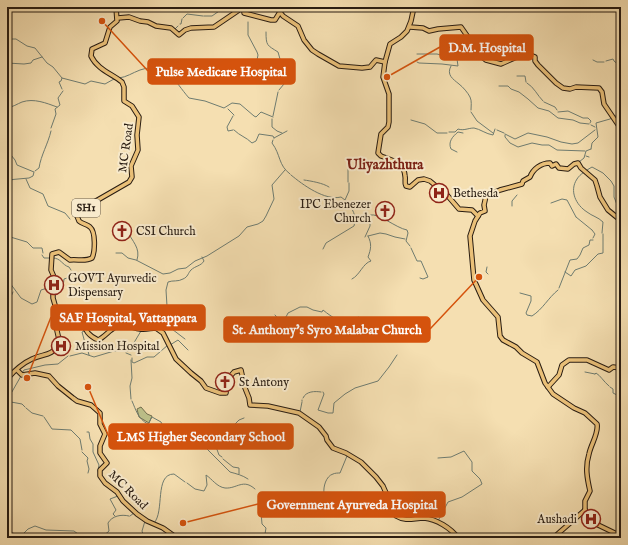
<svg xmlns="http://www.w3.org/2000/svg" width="628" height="545" viewBox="0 0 628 545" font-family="'IM FELL English',serif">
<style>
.green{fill:#bdc18a;stroke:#726e4e}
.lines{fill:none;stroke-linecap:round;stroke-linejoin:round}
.stream{stroke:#6e7c71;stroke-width:1}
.major-casing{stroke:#281c12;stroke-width:5.5}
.major{stroke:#eac078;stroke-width:3.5}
.labels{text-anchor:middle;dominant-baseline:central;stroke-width:4;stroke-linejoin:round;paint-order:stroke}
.shield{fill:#f8eacc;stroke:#665a4a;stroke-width:1}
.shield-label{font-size:11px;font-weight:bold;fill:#281c12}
.street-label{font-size:12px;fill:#281c12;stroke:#f8eacc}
.poi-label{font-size:12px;fill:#281c12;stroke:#f8eacc;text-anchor:start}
.quarter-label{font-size:14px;font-weight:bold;fill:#7a1f14;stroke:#f8eacc}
.leader{fill:none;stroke:#d5530d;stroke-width:1.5}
.callout-dot{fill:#d5530d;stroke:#f8eacc;stroke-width:1.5}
.callout{fill:#d5530d;stroke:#d5530d;stroke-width:1.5}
.callout-label{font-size:13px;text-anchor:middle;font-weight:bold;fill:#fff}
</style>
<rect width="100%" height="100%" fill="#f5dfb1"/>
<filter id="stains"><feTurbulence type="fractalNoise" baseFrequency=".005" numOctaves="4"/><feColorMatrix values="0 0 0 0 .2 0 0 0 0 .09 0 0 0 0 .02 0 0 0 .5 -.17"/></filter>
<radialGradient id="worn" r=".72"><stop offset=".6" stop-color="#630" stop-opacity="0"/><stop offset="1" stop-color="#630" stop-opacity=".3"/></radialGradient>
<path class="green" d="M 141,407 L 147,414 L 152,416 L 149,423 L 139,417 L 137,409 Z"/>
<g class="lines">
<g class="stream">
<path d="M 204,16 L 212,16 L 225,7"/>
<path d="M 183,18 L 187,14 L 203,16"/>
<path d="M 180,24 L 181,24 L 182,19"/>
<path d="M 174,30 L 178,26"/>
<path d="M 266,32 C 266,46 267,45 278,52 L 280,59 L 282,76 L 285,78 L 284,84 L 279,90"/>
<path d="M 7,35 L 11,39 L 16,39 L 27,46 L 35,48 L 47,63 L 53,67 L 62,78"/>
<path d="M 593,60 L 597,62 L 604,62"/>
<path d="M 606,61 L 613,59 L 614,61 L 621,67"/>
<path d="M 417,62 L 419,63 L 442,64 L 458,66 L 457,59 L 437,54 L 417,54"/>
<path d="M 7,63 L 24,64 L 31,63 L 33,60 L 42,57"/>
<path d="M 451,66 C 446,75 453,79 459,84 C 463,87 468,93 470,97 C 472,101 471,106 471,110"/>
<path d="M 218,70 L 223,75 L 237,83 L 239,77 L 245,78 L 249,81 L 254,75 L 258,55 L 257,52 L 248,35 L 248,22"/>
<path d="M 517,76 L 525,76 L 526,82"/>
<path d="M 119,78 C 127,77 132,73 140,70 C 167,61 174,81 189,98 L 205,101 L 224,108 L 232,103 L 240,104 L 254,116 L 256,117 L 261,112 L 273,117"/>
<path d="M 527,83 C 534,87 537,95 543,101"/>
<path d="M 499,86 L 508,86 L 511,89 L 519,92 L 528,99 L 538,108 L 549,111 L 558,118 L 573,120 L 580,123 L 589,124"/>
<path d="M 62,89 L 59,82 L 61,81 L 62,78 L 85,84 L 91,81 L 105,84 L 114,79"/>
<path d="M 544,102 L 555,107 L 557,110"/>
<path d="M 7,108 C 13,107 17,104 22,102 C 34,98 46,103 57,107"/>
<path d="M 228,109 L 234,115"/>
<path d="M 471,112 L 477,121 L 493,133"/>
<path d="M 558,112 L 568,111 L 583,118 L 588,118 L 591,121 L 590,123"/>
<path d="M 273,116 C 275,108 276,100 278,92"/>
<path d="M 272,119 L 272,127 L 277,131 L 282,133"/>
<path d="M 411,120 L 425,124 L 437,133 L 447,133"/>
<path d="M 591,125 L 595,127"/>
<path d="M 51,128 L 56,114 L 55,109 L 60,105 L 58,98 L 63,91"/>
<path d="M 233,130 L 228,131 L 227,127 L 233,116"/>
<path d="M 234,130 C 240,136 246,137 252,143 L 256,141 L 259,134 L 273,136 L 274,138"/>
<path d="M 497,130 L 504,133"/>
<path d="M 449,132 L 455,132 L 458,129 C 464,131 468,128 474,128 C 480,129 486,134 493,135 L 495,129"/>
<path d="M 505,134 L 515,139 L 528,133 L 547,137 L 561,142 L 572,144 L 578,143 L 595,130"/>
<path d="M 505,135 L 505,137 L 510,143 L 518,147 L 532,143 L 542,145 L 549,145 L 557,150 L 585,151"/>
<path d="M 274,138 L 287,131"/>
<path d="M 273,140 L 272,143 C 281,155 278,165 290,174"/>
<path d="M 591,149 L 592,143 L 598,137 L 596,123 L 610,119 L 619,114 L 619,107 L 621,104"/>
<path d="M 7,150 L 15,160 L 17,165 L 34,172 L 33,176 L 29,178 L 7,180"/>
<path d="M 457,152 L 451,149 C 448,142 452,137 458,132 L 463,133"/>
<path d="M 586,156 L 589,157"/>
<path d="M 348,162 L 348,182"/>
<path d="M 579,162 L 584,158 L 586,151 L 591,149"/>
<path d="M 35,171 L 39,168 C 41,155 48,144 51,131"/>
<path d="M 291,175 C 303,185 325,201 341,197 L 345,200 L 349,191 L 349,183"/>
<path d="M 26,179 L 30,188 L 43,194 L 48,206 L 65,213 L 70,219"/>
<path d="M 304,180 C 311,181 323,183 329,187"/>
<path d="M 7,188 L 12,180"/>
<path d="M 551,203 L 562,199 L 567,200 L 576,217"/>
<path d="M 512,206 L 512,201 L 517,195"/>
<path d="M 576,217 L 592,230"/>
<path d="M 592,230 L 595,234 L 593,238"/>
<path d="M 127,231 C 132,241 141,248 137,260"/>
<path d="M 602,233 L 603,222 C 598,217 592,216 587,212 C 576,205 569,191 577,179 C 580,174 587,170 592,167 L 603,173 L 611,181 L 614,186 L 614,197 L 621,215"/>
<path d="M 7,236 L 27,242 L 33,248 L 42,248 L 43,253"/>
<path d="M 368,236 L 380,233 L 386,234 L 395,237 L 405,239"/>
<path d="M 365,237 L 370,226 L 370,215 C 379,213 396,228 407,230 L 408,233 L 406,241 L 410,246"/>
<path d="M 411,248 L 417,261 L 421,261 L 428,277 L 423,279 L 420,278"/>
<path d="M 323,249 L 326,243 L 354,226 C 357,216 353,209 346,201"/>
<path d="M 116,253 L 122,253 L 128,258 L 136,260 L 163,274 L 170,273 L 178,269 L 186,268 L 195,261 L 207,256 L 239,236 L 247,227 L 258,224 L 263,221 L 266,216 L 274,199 L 272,185 L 285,170"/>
<path d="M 42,255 L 44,258 L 50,258"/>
<path d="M 53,258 C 61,258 62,265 69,267 L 71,270"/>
<path d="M 487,267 L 486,272 L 488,274"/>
<path d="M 565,272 L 571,276 L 575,270 L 586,266 L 598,254 L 603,253 L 603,234"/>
<path d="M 7,279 L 21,298 L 32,304 L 37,302 L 41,290 L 51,287"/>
<path d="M 352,279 C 360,275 363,263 371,261 L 368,257 C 371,249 372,244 368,236"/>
<path d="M 55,287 L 63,287 L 64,279 L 67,278"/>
<path d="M 559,288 L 570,260 L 577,259 L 580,255 L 583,248 L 589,245 L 590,240 L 593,240"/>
<path d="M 520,293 L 531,296 L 531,301 L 526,313 L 527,315 L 532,316 C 543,309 548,298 558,290"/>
<path d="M 7,302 L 9,301 L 13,292"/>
<path d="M 166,307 L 171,313 L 168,326 L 185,339"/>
<path d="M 275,315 L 282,323 L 282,319 L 286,317 L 288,313 L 300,307 L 307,307 L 313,310 L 322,312 L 323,310 C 333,318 339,322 352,323 L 358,317"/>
<path d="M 142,328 L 145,324 L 154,321 L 158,312 L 167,306 L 166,290 L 168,282 C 173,280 178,282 183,279 C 188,277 188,273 191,270 C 195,266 201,266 204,261 L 202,257"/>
<path d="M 87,330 C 94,325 101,318 111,317 C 126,315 141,322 155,316"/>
<path d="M 84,331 L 82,332 L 87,350"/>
<path d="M 170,345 L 178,340 L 188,350"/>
<path d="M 88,351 L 89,355"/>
<path d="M 126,353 L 131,355"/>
<path d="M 70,356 L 82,353 L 94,357 L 114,351 L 129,351 L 141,331"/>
<path d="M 132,358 L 132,362 L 134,363 L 147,357 L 154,357 L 168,345"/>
<path d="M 131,360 L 132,378 L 130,386 L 131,399"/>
<path d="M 585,372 L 595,374"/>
<path d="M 22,373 L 24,370 L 45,365 L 58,364 L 68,356"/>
<path d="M 595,374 L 596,373 C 601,376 603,381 609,386"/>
<path d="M 21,376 L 9,397 L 11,402 L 22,404 L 25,407"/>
<path d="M 610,387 L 613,389 L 613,393 L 621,397"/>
<path d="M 323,392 L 324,394 L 318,410 L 328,413 L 333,413 L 334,403 L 345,394 L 355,388 L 378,381 L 389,367 L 397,355"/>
<path d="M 303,398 C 306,391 315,391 321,392"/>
<path d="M 132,401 C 136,410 138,419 148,424 L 152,417 L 161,422 L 163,426 L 161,428 C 165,432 168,434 174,433 L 175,432 L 178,435 L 202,444 L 230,472 C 237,474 242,475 248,479"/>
<path d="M 302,401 L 302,400"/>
<path d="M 26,408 L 32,413 L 43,416"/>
<path d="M 300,412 L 302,402"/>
<path d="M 44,417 L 52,429 L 71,430 L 80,439 L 82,450"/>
<path d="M 175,431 L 177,429 C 185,431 193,432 200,435 L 199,440"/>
<path d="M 87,432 L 89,432 L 90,439 L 93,444 L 93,452 L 99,465 L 98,471"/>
<path d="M 199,440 L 209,443 L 228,428 L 233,426 L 239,420 L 244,418"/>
<path d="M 209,443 L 215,444 L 219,455 L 222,457"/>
<path d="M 82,452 L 88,458 L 87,461 L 89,469 L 88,473"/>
<path d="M 438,458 L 451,457 L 464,451 L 472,462 L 472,471 L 480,479 L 482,484 L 462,497 L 448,502 L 438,521"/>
<path d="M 223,459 L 233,467 L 239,468 L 239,474"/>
<path d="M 187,483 L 195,489 L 204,491 L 207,485 L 206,475 C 212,479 217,487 225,488 C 237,489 243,478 255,489"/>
<path d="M 324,493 C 323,487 326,476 333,474 C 335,473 338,473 340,473 L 347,456"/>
<path d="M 261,512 L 262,524 L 266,528 L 265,534 L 262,538"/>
<path d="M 115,516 L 113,514 L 116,510 L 110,499 L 118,496"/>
<path d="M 130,516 L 134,513"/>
<path d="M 154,523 C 165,512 154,474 174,474 L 185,482"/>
<path d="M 7,532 L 22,535 L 28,529 L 35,526 L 46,530 L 74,531 L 78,534 L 92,538"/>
<path d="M 101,538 L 109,531 L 108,523 C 112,516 121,514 129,516"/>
<path d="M 144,538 L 142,531 L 145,521"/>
</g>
<defs>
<g id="major">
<path d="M 276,7 L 283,16 L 298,26 L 304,40 L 312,50 L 318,54 L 339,66 L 362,68 L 370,67 L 376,60 L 385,62"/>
<path d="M 414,7 L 411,21 L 407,31 L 401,37 L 390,44 L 385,62 L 383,77 L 389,94 L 389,122 L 388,127 L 381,134 L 378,153 L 381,156 C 391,160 404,162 405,176 C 406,180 404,182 406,186 L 410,187 L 418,180 L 424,179 L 430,181 L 447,195 L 459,209 L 472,210 L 478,216"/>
<path d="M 118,18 L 129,17 L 140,21 L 148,22 L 156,26 L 171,28 L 179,35 L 185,30 L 191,28 L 214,27 L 242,8 L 244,8 L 244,13 L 271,20 L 275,20 L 280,12"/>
<path d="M 410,27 L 423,28 L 429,31 L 438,29 L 461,27 L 468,37 L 473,52 L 477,53 L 486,60 L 501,64 C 511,60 524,51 535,57 L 535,61 L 538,65 L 556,83 L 563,88 L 570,89 L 576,87 L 599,88 L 602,92 L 604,104 L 621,129"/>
<path d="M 55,309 L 64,315 L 67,314 L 71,311 L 75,311 C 87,324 81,332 98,340 C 105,337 109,330 116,327 C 125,323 132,328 140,329 C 146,330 151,328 156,328 L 163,333 L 176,359 L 191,373 L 201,381 L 206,388 L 220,393 L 226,393 L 227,380 L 234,372 L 241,370 L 245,388 L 249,398 L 250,405 L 268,406 L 299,413 L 319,427 L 326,436 L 327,440 L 333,448 L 346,453 L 361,462 L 376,477 L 383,486 L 396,516 C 406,522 414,518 424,518 C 436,519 451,528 458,538"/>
<path d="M 17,370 L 22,375 L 35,373 L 49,376 L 58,386 L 73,398 L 77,401 L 91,405 L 100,413 L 100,424 L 105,434 L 100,446 L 100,453 L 107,463 L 100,470 L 100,476 L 105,483 L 117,492 L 123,501 L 137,514 L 147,521 L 163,528 L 177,538"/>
<path d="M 7,379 C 14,371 23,363 32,359 C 45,353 50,357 60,344 L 55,322 L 55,305 L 53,298 L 53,284 L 54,277 L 51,270 L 52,254 L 59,252 L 70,260 C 78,259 85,262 92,258 C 95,252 96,232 90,227 C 87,224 82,224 79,221 L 77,216 L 89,205 L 129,182 L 132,177 L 131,166 L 138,150 L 137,135 L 139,117 L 132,106 L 124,101 L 124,87 L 122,82 C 112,74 97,69 91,56 L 92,49 L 105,43 L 110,27 L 117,21 L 116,7"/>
<path d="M 548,387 L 559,375 L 562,365 L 569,360 L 587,360 L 609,370 L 613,367 L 621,368"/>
<path d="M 585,510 L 585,501 L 590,491 C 587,478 585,467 589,454 C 591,444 599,433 597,424 L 585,413 L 574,408 L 553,394 L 545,383 L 537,362 L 522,353 L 516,347 L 503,340 L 500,336 L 498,317 L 483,300 L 474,280 L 470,236 L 475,221 L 480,213 L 485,211 L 484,205 L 486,196 L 500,190 L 522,184 L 523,181 L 530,177 C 533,169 541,163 550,163 L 552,166 L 556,164 L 559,168 L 568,169 L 574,164 L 578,163 L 581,168 L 595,180 L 597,186 L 600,197 L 608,210 L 619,219 L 621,223"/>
<path d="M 585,510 L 594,523 L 621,536"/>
<path d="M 553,538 L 585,510"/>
</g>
</defs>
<use href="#major" class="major-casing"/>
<use href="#major" class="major"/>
</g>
<defs>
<symbol id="hospital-ring" viewBox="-11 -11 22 22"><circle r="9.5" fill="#f8eacc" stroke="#8f2418" stroke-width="1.5"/><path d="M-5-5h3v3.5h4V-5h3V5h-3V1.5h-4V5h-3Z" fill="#8f2418"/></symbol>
<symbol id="church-ring" viewBox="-11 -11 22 22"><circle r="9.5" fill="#f8eacc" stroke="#8f2418" stroke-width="1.5"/><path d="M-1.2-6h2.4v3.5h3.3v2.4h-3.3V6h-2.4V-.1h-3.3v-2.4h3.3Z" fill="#8f2418"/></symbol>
</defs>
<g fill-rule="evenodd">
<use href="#hospital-ring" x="428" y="182" width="22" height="22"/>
<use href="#church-ring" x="374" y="200" width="22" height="22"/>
<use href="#church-ring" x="111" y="220" width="22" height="22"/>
<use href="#hospital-ring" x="43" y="274" width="22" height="22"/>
<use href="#hospital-ring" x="50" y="335" width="22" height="22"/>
<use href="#church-ring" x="214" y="371" width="22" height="22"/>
<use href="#hospital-ring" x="580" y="508" width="22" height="22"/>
</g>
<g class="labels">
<rect class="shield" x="72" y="199" width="28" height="18" rx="3"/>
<g class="shield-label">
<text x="86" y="208">SH1</text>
</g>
<g class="street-label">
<text transform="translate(126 148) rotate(-82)">MC Road</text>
<text transform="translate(128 490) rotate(45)">MC Road</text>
</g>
<g class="poi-label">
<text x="453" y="193">Bethesda</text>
<text x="371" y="204" text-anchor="end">IPC Ebenezer<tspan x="371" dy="14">Church</tspan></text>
<text x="136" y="231">CSI Church</text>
<text x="68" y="278">GOVT Ayurvedic<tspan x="68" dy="14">Dispensary</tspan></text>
<text x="75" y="346">Mission Hospital</text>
<text x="239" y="382">St Antony</text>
<text x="577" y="519" text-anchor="end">Aushadi</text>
</g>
<g class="quarter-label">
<text x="385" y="165">Uliyazhthura</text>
</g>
</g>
<path class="leader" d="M387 77L440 47M102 21L148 71M27 378L51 317M479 277L430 329M88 387L109 437M183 523L258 504"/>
<g class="callout-dot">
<circle cx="387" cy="77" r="4"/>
<circle cx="102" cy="21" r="4"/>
<circle cx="27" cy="378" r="4"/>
<circle cx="479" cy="277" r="4"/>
<circle cx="88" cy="387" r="4"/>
<circle cx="183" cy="523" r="4"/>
</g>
<g class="callout">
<rect x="440" y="35" width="93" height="25" rx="4"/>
<rect x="148" y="59" width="147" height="25" rx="4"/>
<rect x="51" y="305" width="154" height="25" rx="4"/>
<rect x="224" y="317" width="206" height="25" rx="4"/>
<rect x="109" y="424" width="184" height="25" rx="4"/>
<rect x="258" y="492" width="187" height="25" rx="4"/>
</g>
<g class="callout-label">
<text x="487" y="52">D.M. Hospital</text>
<text x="221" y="76">Pulse Medicare Hospital</text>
<text x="128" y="322">SAF Hospital, Vattappara</text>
<text x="327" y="334">St. Anthony's Syro Malabar Church</text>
<text x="201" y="441">LMS Higher Secondary School</text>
<text x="352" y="509">Government Ayurveda Hospital</text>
</g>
<rect width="628" height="545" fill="none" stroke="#f5dfb1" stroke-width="24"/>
<rect x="8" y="8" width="612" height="529" fill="none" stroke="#281c12" stroke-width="2"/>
<rect x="12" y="12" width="604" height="521" fill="none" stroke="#281c12"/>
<rect width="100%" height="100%" filter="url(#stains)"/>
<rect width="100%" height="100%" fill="url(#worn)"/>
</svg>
